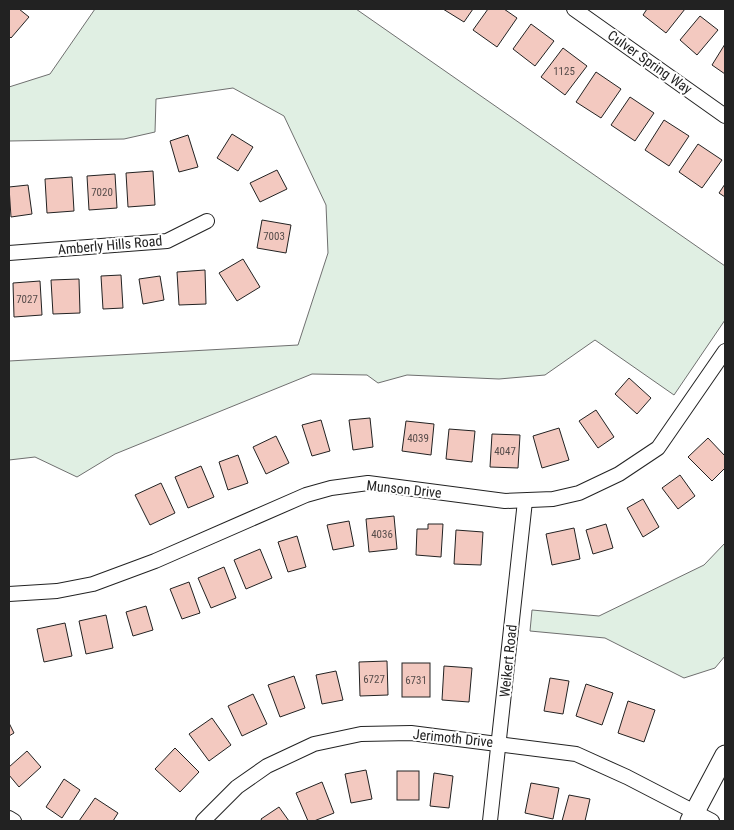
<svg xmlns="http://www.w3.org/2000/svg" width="734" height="830" viewBox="0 0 734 830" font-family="'Roboto Condensed',sans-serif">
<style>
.green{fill:#e0efe3;stroke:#6f6f6f}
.building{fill:#f3c9c0;stroke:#222}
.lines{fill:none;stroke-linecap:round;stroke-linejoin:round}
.street-casing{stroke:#222;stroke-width:16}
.secondary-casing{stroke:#222;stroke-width:21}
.street{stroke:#fff;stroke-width:14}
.secondary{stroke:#fff;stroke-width:19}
.labels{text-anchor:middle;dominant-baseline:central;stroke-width:4;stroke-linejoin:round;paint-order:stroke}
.number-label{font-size:11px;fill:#564c4a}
.street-label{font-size:14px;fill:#222;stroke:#fff}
</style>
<rect width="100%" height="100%" fill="#fff"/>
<g class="green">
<path d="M 95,9 L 356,9 L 725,266 L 725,320 L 674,395 L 595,340 L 545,375 L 499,379 L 407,375 L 378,383 L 367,375 L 312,374 L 115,454 L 77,477 L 35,457 L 9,460 L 9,361 L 298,345 L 328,253 L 326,205 L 284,116 L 233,88 L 156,99 L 155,132 L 124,139 L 9,141 L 9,87 L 50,74 Z"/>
<path d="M 725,543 L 725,656 L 715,668 L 684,678 L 605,638 L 530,631 L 532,610 L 599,616 L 704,565 Z"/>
</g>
<g class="building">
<path d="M 9,9 L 19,9 L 29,17 L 11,38 L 9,36 Z"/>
<path d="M 443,9 L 473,9 L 464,22 Z"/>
<path d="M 488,9 L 504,9 L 517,18 L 497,47 L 473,30 Z"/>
<path d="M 647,9 L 685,9 L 666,33 L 643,15 Z"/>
<path d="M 700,16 L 718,30 L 697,55 L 680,40 Z"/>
<path d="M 531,24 L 554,41 L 535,66 L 513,49 Z"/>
<path d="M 725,44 L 725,74 L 712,65 Z"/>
<path d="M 563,48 L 587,66 L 565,95 L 541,77 Z"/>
<path d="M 596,72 L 621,89 L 601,118 L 576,102 Z"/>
<path d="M 630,97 L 654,113 L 635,141 L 611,125 Z"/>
<path d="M 664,120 L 689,136 L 669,166 L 645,150 Z"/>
<path d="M 232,134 L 253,147 L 238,171 L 217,158 Z"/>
<path d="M 188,135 L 198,167 L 179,172 L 170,141 Z"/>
<path d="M 698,144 L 722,160 L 702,188 L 679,172 Z"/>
<path d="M 277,170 L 287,189 L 260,202 L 250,183 Z"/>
<path d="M 153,171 L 155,205 L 128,207 L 126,173 Z"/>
<path d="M 115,174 L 117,208 L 89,210 L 87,176 Z"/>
<path d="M 72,177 L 74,211 L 47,213 L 45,179 Z"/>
<path d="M 725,184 L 725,197 L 719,193 Z"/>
<path d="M 28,185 L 32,214 L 11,217 L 9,187 Z"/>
<path d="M 262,220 L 291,225 L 286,253 L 257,248 Z"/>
<path d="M 243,259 L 260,287 L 237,301 L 219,273 Z"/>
<path d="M 205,270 L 206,304 L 179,305 L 177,272 Z"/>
<path d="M 121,275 L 123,308 L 103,309 L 101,276 Z"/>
<path d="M 160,276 L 164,300 L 143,304 L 139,279 Z"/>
<path d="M 79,279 L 80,313 L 53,314 L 51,280 Z"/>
<path d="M 40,281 L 42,315 L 14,317 L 13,283 Z"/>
<path d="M 629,378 L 651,398 L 637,414 L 615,394 Z"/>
<path d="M 596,410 L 614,437 L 598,448 L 579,421 Z"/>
<path d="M 370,418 L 373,447 L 353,450 L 349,420 Z"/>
<path d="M 321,420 L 330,451 L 312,456 L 302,425 Z"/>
<path d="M 406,421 L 434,424 L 431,455 L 402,451 Z"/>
<path d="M 559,428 L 569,460 L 542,468 L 533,436 Z"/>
<path d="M 449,429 L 475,431 L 472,462 L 446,459 Z"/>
<path d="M 492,434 L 520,435 L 518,468 L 490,467 Z"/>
<path d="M 276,436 L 289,463 L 266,474 L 253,447 Z"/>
<path d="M 708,438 L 725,456 L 725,468 L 712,481 L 688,457 Z"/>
<path d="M 238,455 L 248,483 L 228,490 L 219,462 Z"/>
<path d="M 201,466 L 214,497 L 188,508 L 175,477 Z"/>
<path d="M 680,475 L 695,496 L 678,509 L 662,488 Z"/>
<path d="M 161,483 L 175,513 L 150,525 L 135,495 Z"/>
<path d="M 643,499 L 659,527 L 643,537 L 627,508 Z"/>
<path d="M 394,516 L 397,549 L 369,552 L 366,519 Z"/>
<path d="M 349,521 L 354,546 L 333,550 L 327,525 Z"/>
<path d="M 428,524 L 443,524 L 441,557 L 416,555 L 417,529 L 428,529 Z"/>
<path d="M 606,524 L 613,548 L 593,554 L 586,530 Z"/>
<path d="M 574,528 L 580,559 L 552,565 L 546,534 Z"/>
<path d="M 456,530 L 483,532 L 481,565 L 454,564 Z"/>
<path d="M 297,536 L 306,567 L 288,572 L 278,542 Z"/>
<path d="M 260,549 L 272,578 L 246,589 L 234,560 Z"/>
<path d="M 224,567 L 236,598 L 211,608 L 198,578 Z"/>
<path d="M 189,582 L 200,613 L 182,619 L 170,589 Z"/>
<path d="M 146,606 L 153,630 L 133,636 L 126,612 Z"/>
<path d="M 106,615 L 113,648 L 86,654 L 79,621 Z"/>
<path d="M 65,623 L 72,656 L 44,662 L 37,629 Z"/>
<path d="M 387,661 L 388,695 L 360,696 L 359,662 Z"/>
<rect x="402" y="663" width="28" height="34"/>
<path d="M 444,666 L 472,668 L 469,702 L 442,700 Z"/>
<path d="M 336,671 L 343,700 L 322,704 L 316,675 Z"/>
<path d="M 294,676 L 305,708 L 280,717 L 268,685 Z"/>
<path d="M 550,678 L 569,681 L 563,714 L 544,711 Z"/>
<path d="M 586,684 L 613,693 L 602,725 L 576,716 Z"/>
<path d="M 253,694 L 267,724 L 242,736 L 228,706 Z"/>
<path d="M 628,701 L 655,710 L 644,742 L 618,733 Z"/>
<path d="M 212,718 L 231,745 L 209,761 L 189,734 Z"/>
<path d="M 9,723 L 14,733 L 9,736 Z"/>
<path d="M 175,748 L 199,772 L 180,792 L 155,769 Z"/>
<path d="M 27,751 L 41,767 L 19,787 L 9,775 L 9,767 Z"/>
<path d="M 366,770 L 372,799 L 351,803 L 345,774 Z"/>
<rect x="397" y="771" width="22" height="29"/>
<path d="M 434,773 L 453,776 L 449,808 L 430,806 Z"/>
<path d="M 64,779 L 80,790 L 62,818 L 46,807 Z"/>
<path d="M 322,782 L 334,813 L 314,821 L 308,821 L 296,793 Z"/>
<path d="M 531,783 L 559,788 L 553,819 L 525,813 Z"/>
<path d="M 569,795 L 590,799 L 585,821 L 562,821 Z"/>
<path d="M 95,798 L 118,813 L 113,821 L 79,821 Z"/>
<path d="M 279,807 L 289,821 L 262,821 L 261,819 Z"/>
</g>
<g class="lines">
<defs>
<g id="street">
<path d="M 574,9 L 725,116"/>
<path d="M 9,253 L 167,241 L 207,221"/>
<path d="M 9,594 L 57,591 L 93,584 L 155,561 L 306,495 L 331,488 L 368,483 L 505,501 L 553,499 L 579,493 L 619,474 L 658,448 L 725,351"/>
<path d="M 9,818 L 14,821"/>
<path d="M 203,821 L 237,787 L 267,766 L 314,744 L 361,734 L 411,733 L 576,754 L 627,777 L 712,821"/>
<path d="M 490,821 L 525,501"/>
</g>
<path id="secondary" d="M 690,821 L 725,755"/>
</defs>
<use href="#street" class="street-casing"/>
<use href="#secondary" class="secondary-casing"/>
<use href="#street" class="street"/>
<use href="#secondary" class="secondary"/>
</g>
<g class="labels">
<g class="number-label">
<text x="564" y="71">1125</text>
<text x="102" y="192">7020</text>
<text x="274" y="236">7003</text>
<text x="27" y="299">7027</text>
<text x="418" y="438">4039</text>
<text x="505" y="451">4047</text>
<text x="382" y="534">4036</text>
<text x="374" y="679">6727</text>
<text x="416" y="680">6731</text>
</g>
<g class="street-label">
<text transform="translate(650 62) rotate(35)">Culver Spring Way</text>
<text transform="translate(110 245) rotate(-5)">Amberly Hills Road</text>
<text transform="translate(404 489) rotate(6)">Munson Drive</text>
<text transform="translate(508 661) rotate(-84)">Weikert Road</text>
<text transform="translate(453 738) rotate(6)">Jerimoth Drive</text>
</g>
</g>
<rect width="734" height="830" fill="none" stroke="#222222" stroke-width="20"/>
</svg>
